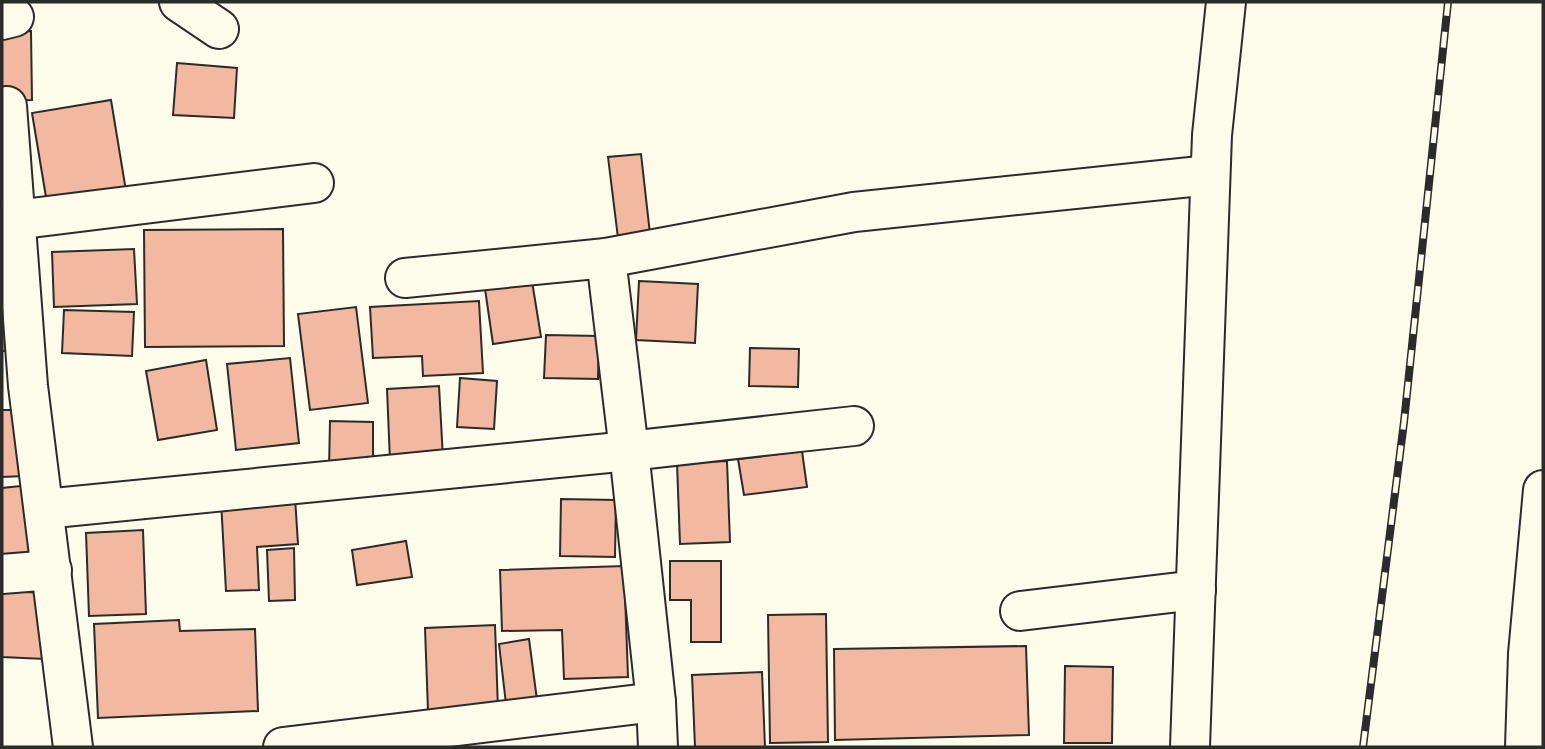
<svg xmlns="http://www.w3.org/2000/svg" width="1545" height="749" viewBox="0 0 1545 749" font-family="Jost,sans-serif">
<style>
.building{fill:#f2b8a0;stroke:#2b2b2b;stroke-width:2}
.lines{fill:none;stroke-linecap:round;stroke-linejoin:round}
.minor-casing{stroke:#2b2b2b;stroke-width:42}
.minor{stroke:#fdfbea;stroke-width:38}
.rail-casing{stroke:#2b2b2b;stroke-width:8}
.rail{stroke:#fdfbea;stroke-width:5;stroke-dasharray:16;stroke-linecap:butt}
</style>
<rect width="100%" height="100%" fill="#fdfbea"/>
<g class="building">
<path d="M 31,31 L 32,100 L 2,101 L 2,32 Z"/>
<path d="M 177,63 L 237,68 L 234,118 L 173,115 Z"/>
<path d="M 111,100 L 127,197 L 48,209 L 32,113 Z"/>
<path d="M 641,154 L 650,234 L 618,238 L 608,157 Z"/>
<path d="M 283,229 L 284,346 L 145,347 L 144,230 Z"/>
<path d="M 134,249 L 137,304 L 54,307 L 52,252 Z"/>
<path d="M 2,264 L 10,351 L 2,351 Z"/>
<path d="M 531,275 L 541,337 L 493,344 L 484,282 Z"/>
<path d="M 639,281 L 698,284 L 695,343 L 636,340 Z"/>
<path d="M 479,301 L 483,373 L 423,376 L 422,356 L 373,358 L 370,307 Z"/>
<path d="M 356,307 L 368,403 L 310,410 L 298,314 Z"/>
<path d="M 64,310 L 134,312 L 132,356 L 62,353 Z"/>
<path d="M 546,335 L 599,336 L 598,379 L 544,378 Z"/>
<path d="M 750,348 L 799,349 L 798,387 L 749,386 Z"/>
<path d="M 290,358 L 299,443 L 236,450 L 227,364 Z"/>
<path d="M 206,360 L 217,430 L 158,440 L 146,371 Z"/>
<path d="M 460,378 L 497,381 L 494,429 L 457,427 Z"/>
<path d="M 439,386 L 443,458 L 390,461 L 387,389 Z"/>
<path d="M 2,410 L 22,410 L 25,476 L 2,477 Z"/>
<path d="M 330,421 L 373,422 L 373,470 L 329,469 Z"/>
<path d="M 802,451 L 807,487 L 744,495 L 738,459 Z"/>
<path d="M 727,461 L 730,542 L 680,544 L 677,463 Z"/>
<path d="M 30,485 L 37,559 L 2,563 L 2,488 Z"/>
<path d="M 295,497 L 298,544 L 257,547 L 259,590 L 226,591 L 221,501 Z"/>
<path d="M 561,499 L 616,500 L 615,557 L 560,556 Z"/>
<path d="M 143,530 L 146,614 L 89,616 L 86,533 Z"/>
<path d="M 406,541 L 412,577 L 357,585 L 352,550 Z"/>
<path d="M 294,548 L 295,600 L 269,601 L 267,550 Z"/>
<path d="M 670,561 L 721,561 L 721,642 L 691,642 L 691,600 L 670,600 Z"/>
<path d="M 624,566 L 628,677 L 564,679 L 562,630 L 502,631 L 500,570 Z"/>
<path d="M 2,591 L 48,593 L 45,659 L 2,657 Z"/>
<path d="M 826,614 L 828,742 L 770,743 L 768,615 Z"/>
<path d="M 179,620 L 180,631 L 255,629 L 258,711 L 98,718 L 94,624 Z"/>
<path d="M 495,625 L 498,709 L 428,711 L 425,628 Z"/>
<path d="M 529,639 L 537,700 L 506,704 L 499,644 Z"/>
<path d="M 1026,646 L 1029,735 L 835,740 L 834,649 Z"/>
<path d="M 1065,666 L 1113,667 L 1112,743 L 1064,743 Z"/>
<path d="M 762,672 L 765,747 L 695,747 L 692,675 Z"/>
</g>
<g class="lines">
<defs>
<g id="minor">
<path d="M 179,2 L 219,29"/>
<path d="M 2,20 L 14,17"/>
<path d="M 7,106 L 28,386 L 73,747"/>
<path d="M 15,220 L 314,183"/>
<path d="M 606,258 L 629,451 L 656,702"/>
<path d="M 405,278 L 606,258 L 854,212 L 1210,175"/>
<path d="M 44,509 L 629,451 L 854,426"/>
<path d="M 2,574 L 52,570"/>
<path d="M 1020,611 L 1196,590"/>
<path d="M 283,747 L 656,702 L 658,747"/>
<path d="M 1190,747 L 1212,135 L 1226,2"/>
<path d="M 1525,747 L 1528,654 L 1543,490"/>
</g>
</defs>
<use href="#minor" class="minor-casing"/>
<use href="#minor" class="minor"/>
<defs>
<path id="rail" d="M 1363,747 L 1404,422 L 1448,2"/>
</defs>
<use href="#rail" class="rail-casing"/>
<use href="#rail" class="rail"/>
</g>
<rect width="1545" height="749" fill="none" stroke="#2b2b2b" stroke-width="7"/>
</svg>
